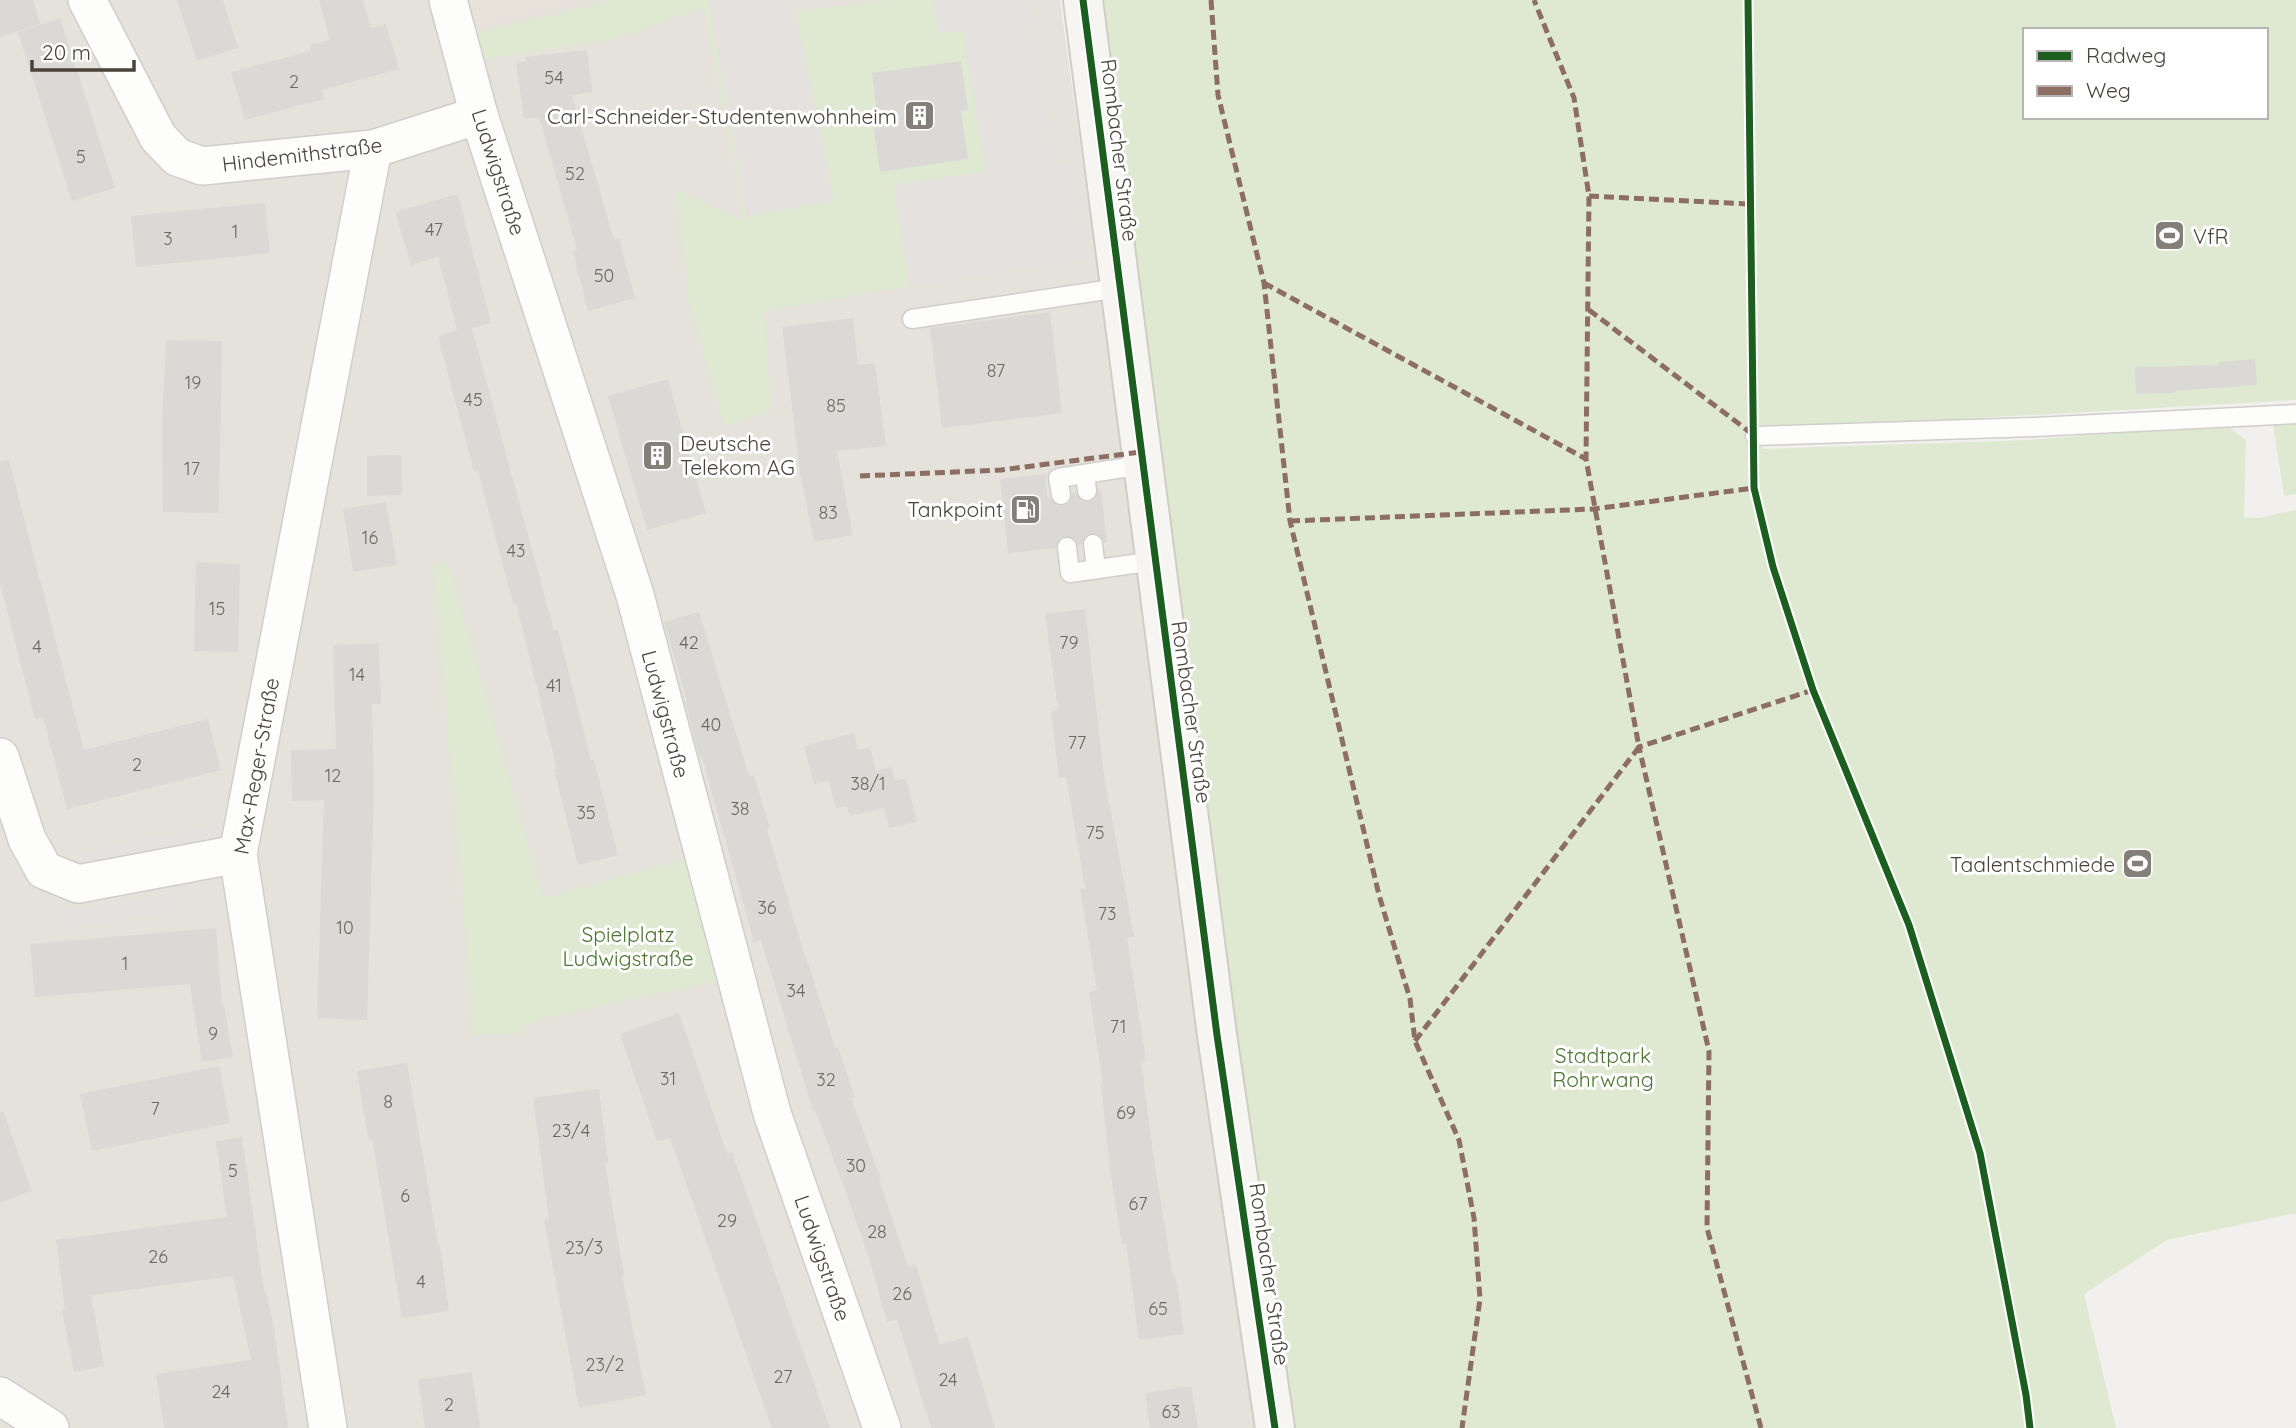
<svg xmlns="http://www.w3.org/2000/svg" width="2296" height="1428" viewBox="0 0 2296 1428" font-family="Quicksand,sans-serif">
<style>
.residential{fill:#e5e2dc}
.education{fill:#e7e3da}
.green{fill:#dfe9d1;fill-rule:evenodd}
.parking{fill:#e4e1df}
.building{fill:#dbd9d6}
.lines{fill:none;stroke-linecap:round;stroke-linejoin:round}
.lane-casing{stroke:#d0cecb;stroke-width:21}
.street-casing{stroke:#d0cecb;stroke-width:40}
.secondary-casing{stroke:#d0cdc5;stroke-width:42}
.lane{stroke:#fdfdfc;stroke-width:18}
.street{stroke:#fdfdfc;stroke-width:37}
.secondary{stroke:#f7f5f1;stroke-width:38}
.quiet{stroke:#8d6e63;stroke-width:5;stroke-dasharray:10 5;stroke-linecap:butt}
.cycleway-casing{stroke:#fff;stroke-width:11}
.cycleway{stroke:#1b5e20;stroke-width:7}
.labels{text-anchor:middle;dominant-baseline:central;stroke-width:6;stroke-linejoin:round;paint-order:stroke}
.number-label{font-size:18px;fill:#6e6862}
.poi-label{font-size:21px;fill:#48423a;stroke:#fff;text-anchor:end}
.street-label{font-size:21px;fill:#48423a;stroke:#fff}
.park-label{font-size:21px;fill:#4c7433;stroke:#fff}
</style>
<rect width="100%" height="100%" fill="#f2f0ee"/>
<path class="residential" d="M 0,0 L 1060,0 L 1220,1147 L 1257,1428 L 0,1428 Z"/>
<path class="education" d="M 455,0 L 581,0 L 463,29 Z"/>
<g class="green">
<path d="M 614,0 L 714,0 L 709,2 L 747,215 L 834,200 L 795,12 L 894,0 L 934,0 L 939,34 L 963,30 L 986,172 L 894,186 L 910,286 L 764,311 L 772,411 L 724,426 L 689,300 L 675,190 L 745,221 L 704,7 L 614,39 L 472,61 L 464,36 Z"/>
<path d="M 1092,0 L 2296,0 L 2296,400 L 1890,423 L 1755,436 L 1764,449 L 2027,440 L 2226,425 L 2246,440 L 2244,517 L 2258,518 L 2296,510 L 2296,1213 L 2167,1240 L 2084,1294 L 2116,1428 L 1290,1428 ZM 2025,30 L 2266,30 L 2266,117 L 2025,117 Z"/>
<path d="M 2296,422 L 2296,494 L 2284,496 L 2273,424 Z"/>
<path d="M 448,563 L 543,898 L 690,858 L 727,979 L 540,1019 L 514,1035 L 472,1035 L 466,935 L 433,566 Z"/>
</g>
<g class="parking">
<path d="M 714,0 L 793,0 L 834,201 L 747,216 L 708,1 Z"/>
<path d="M 934,0 L 1051,0 L 1030,4 L 1055,166 L 1074,163 L 1089,259 L 910,286 L 894,185 L 986,171 L 963,30 L 939,34 Z"/>
<path d="M 228,822 L 233,846 L 85,877 L 80,853 Z"/>
<path d="M 176,893 L 179,911 L 62,929 L 59,911 Z"/>
</g>
<g class="building">
<path d="M 0,0 L 33,0 L 40,24 L 0,37 Z"/>
<path d="M 177,0 L 223,0 L 238,48 L 197,61 Z"/>
<path d="M 319,0 L 363,0 L 371,28 L 386,24 L 399,69 L 322,90 L 324,99 L 245,120 L 231,72 L 311,51 L 310,45 L 330,40 Z"/>
<path d="M 60,18 L 115,188 L 72,201 L 18,32 Z"/>
<path d="M 587,50 L 592,92 L 572,95 L 614,240 L 619,239 L 635,298 L 588,311 L 573,252 L 577,250 L 539,117 L 524,119 L 516,62 L 526,61 L 525,57 Z"/>
<path d="M 961,61 L 968,110 L 961,111 L 968,159 L 880,172 L 873,123 L 878,122 L 872,73 Z"/>
<path d="M 458,194 L 491,323 L 472,328 L 554,631 L 558,630 L 591,760 L 594,760 L 618,855 L 578,865 L 554,769 L 557,769 L 516,603 L 513,604 L 478,471 L 474,472 L 438,336 L 457,330 L 438,257 L 411,265 L 395,212 Z"/>
<path d="M 265,203 L 270,253 L 136,267 L 131,216 Z"/>
<path d="M 1050,312 L 1062,413 L 942,428 L 930,328 Z"/>
<path d="M 853,318 L 858,365 L 875,363 L 886,446 L 837,451 L 853,535 L 814,542 L 800,472 L 782,327 Z"/>
<path d="M 166,340 L 222,341 L 219,513 L 163,512 L 162,423 Z"/>
<path d="M 2255,359 L 2257,385 L 2175,391 L 2175,393 L 2136,394 L 2135,367 L 2220,365 L 2219,362 Z"/>
<path d="M 668,379 L 706,513 L 647,530 L 608,396 Z"/>
<path d="M 401,455 L 402,495 L 367,496 L 367,456 Z"/>
<path d="M 9,460 L 84,750 L 208,719 L 221,770 L 67,809 L 43,717 L 35,719 L 0,583 L 0,461 Z"/>
<path d="M 1045,474 L 1047,496 L 1058,506 L 1069,503 L 1072,493 L 1076,493 L 1082,501 L 1089,502 L 1094,500 L 1098,490 L 1101,490 L 1107,542 L 1104,543 L 1098,534 L 1092,533 L 1086,535 L 1082,545 L 1078,546 L 1076,540 L 1066,536 L 1060,538 L 1056,548 L 1008,553 L 1000,479 Z"/>
<path d="M 386,502 L 397,565 L 353,572 L 343,509 Z"/>
<path d="M 196,562 L 240,564 L 238,652 L 194,651 Z"/>
<path d="M 1085,609 L 1104,775 L 1134,937 L 1127,938 L 1146,1061 L 1141,1061 L 1153,1153 L 1173,1278 L 1176,1277 L 1184,1334 L 1139,1340 L 1126,1243 L 1122,1244 L 1110,1170 L 1101,1084 L 1103,1084 L 1089,992 L 1097,990 L 1080,889 L 1085,888 L 1066,777 L 1059,778 L 1051,711 L 1058,710 L 1045,614 Z"/>
<path d="M 699,612 L 749,776 L 754,775 L 770,829 L 767,829 L 807,963 L 808,962 L 835,1048 L 838,1047 L 855,1097 L 851,1098 L 881,1179 L 879,1180 L 908,1267 L 916,1265 L 940,1345 L 968,1336 L 995,1428 L 931,1428 L 897,1319 L 887,1322 L 869,1258 L 845,1190 L 815,1110 L 813,1111 L 761,940 L 754,942 L 702,757 L 700,758 L 698,751 L 685,701 L 687,701 L 664,622 Z"/>
<path d="M 379,643 L 381,704 L 372,704 L 374,791 L 367,1020 L 317,1018 L 324,800 L 292,801 L 291,750 L 336,749 L 333,645 Z"/>
<path d="M 854,733 L 858,750 L 870,747 L 876,771 L 891,767 L 895,781 L 906,778 L 917,822 L 889,828 L 884,808 L 850,816 L 847,806 L 836,808 L 829,781 L 814,784 L 804,746 Z"/>
<path d="M 216,928 L 222,1005 L 224,1005 L 233,1057 L 202,1062 L 190,984 L 35,997 L 30,944 Z"/>
<path d="M 679,1013 L 727,1154 L 732,1152 L 830,1428 L 772,1428 L 670,1138 L 657,1142 L 620,1034 Z"/>
<path d="M 407,1063 L 438,1245 L 440,1245 L 449,1311 L 402,1318 L 372,1139 L 368,1139 L 357,1071 Z"/>
<path d="M 219,1066 L 230,1123 L 92,1151 L 80,1094 Z"/>
<path d="M 599,1089 L 608,1162 L 605,1163 L 624,1275 L 622,1275 L 646,1395 L 579,1408 L 544,1219 L 549,1219 L 533,1098 Z"/>
<path d="M 3,1111 L 32,1191 L 0,1203 L 0,1112 Z"/>
<path d="M 242,1137 L 264,1292 L 266,1291 L 274,1328 L 288,1428 L 164,1428 L 156,1374 L 251,1360 L 233,1276 L 91,1295 L 104,1366 L 74,1372 L 62,1310 L 65,1309 L 56,1240 L 227,1217 L 216,1141 Z"/>
<path d="M 472,1372 L 480,1428 L 425,1428 L 418,1380 Z"/>
<path d="M 1191,1386 L 1198,1428 L 1150,1428 L 1145,1393 Z"/>
</g>
<g class="lines">
<defs>
<g id="lane">
<path d="M 912,319 L 1119,288"/>
<path d="M 1755,436 L 2034,427 L 2296,414"/>
<path d="M 1085,474 L 1087,491"/>
<path d="M 1061,495 L 1058,478 L 1142,465"/>
<path d="M 1093,544 L 1096,569"/>
<path d="M 1067,547 L 1070,573 L 1154,561"/>
</g>
<g id="street">
<path d="M 87,0 L 158,137 L 177,157 L 202,166 L 373,149 L 479,115"/>
<path d="M 448,0 L 479,115 L 635,595 L 772,1113 L 882,1428"/>
<path d="M 0,757 L 27,839 L 44,870 L 78,884 L 238,854"/>
<path d="M 0,1396 L 50,1428"/>
<path d="M 328,1428 L 238,854 L 373,149"/>
</g>
<path id="secondary" d="M 1083,0 L 1217,1035 L 1275,1428"/>
</defs>
<use href="#lane" class="lane-casing"/>
<use href="#street" class="street-casing"/>
<use href="#secondary" class="secondary-casing"/>
<use href="#lane" class="lane"/>
<use href="#street" class="street"/>
<use href="#secondary" class="secondary"/>
<g class="quiet">
<path d="M 1211,0 L 1218,95 L 1264,283 L 1290,521 L 1379,895 L 1410,999 L 1415,1041 L 1459,1140 L 1474,1218 L 1480,1299 L 1462,1428"/>
<path d="M 1589,196 L 1751,204"/>
<path d="M 1264,283 L 1586,459"/>
<path d="M 1589,310 L 1755,436"/>
<path d="M 860,476 L 1001,470 L 1141,452"/>
<path d="M 1290,521 L 1593,509 L 1754,488"/>
<path d="M 1415,1041 L 1639,747 L 1586,459 L 1589,196 L 1574,98 L 1534,0"/>
<path d="M 1761,1428 L 1707,1228 L 1709,1051 L 1639,747 L 1813,690"/>
</g>
<defs>
<g id="cycleway">
<path d="M 1083,0 L 1217,1035 L 1275,1428"/>
<path d="M 1748,0 L 1754,488 L 1773,567 L 1813,690 L 1909,925 L 1980,1153 L 2026,1395 L 2030,1428"/>
</g>
</defs>
<use href="#cycleway" class="cycleway-casing"/>
<use href="#cycleway" class="cycleway"/>
</g>
<defs>
<symbol id="building-square" viewBox="-11 -11 22 22"><rect x="-9" y="-9" width="18" height="18" rx="4" fill="#847f79" stroke="#fff"/><path d="M-4-6H4V6H1V3H-1V6H-4ZM-2.5-4.3h1.7v1.8h-1.7ZM.8-4.3h1.7v1.8H.8ZM-2.5-1h1.7V.8h-1.7ZM.8-1h1.7V.8H.8Z" fill="#fff"/></symbol>
<symbol id="stadium-square" viewBox="-11 -11 22 22"><rect x="-9" y="-9" width="18" height="18" rx="4" fill="#847f79" stroke="#fff"/><path d="M0-5a6.5 5 0 1 0 0 10a6.5 5 0 1 0 0-10ZM-3.5-1.8h7v3.6h-7Z" fill="#fff"/></symbol>
<symbol id="fuel-square" viewBox="-11 -11 22 22"><rect x="-9" y="-9" width="18" height="18" rx="4" fill="#847f79" stroke="#fff"/><path d="M-5.5-6h7V0h2V4h1.3V-2.5L3-4.5l.8-.8L6-3V5H2.5V1h-1V6h-7ZM-4.2-4.7v3.2H.2V-4.7Z" fill="#fff"/></symbol>
</defs>
<g fill-rule="evenodd">
<use href="#building-square" x="902" y="98" width="35" height="35"/>
<use href="#stadium-square" x="2152" y="218" width="35" height="35"/>
<use href="#building-square" x="640" y="438" width="35" height="35"/>
<use href="#fuel-square" x="1008" y="492" width="35" height="35"/>
<use href="#stadium-square" x="2120" y="846" width="35" height="35"/>
</g>
<g class="labels">
<g class="number-label">
<text x="554" y="77">54</text>
<text x="294" y="81">2</text>
<text x="81" y="156">5</text>
<text x="575" y="173">52</text>
<text x="434" y="229">47</text>
<text x="235" y="231">1</text>
<text x="168" y="238">3</text>
<text x="604" y="275">50</text>
<text x="996" y="370">87</text>
<text x="193" y="382">19</text>
<text x="473" y="399">45</text>
<text x="836" y="405">85</text>
<text x="192" y="468">17</text>
<text x="828" y="512">83</text>
<text x="370" y="537">16</text>
<text x="516" y="550">43</text>
<text x="217" y="608">15</text>
<text x="689" y="642">42</text>
<text x="1069" y="642">79</text>
<text x="37" y="646">4</text>
<text x="357" y="674">14</text>
<text x="554" y="685">41</text>
<text x="711" y="724">40</text>
<text x="1077" y="742">77</text>
<text x="137" y="764">2</text>
<text x="333" y="775">12</text>
<text x="868" y="783">38/1</text>
<text x="740" y="808">38</text>
<text x="586" y="812">35</text>
<text x="1095" y="832">75</text>
<text x="767" y="907">36</text>
<text x="1107" y="913">73</text>
<text x="345" y="927">10</text>
<text x="125" y="963">1</text>
<text x="796" y="990">34</text>
<text x="1118" y="1026">71</text>
<text x="213" y="1033">9</text>
<text x="668" y="1078">31</text>
<text x="826" y="1079">32</text>
<text x="388" y="1101">8</text>
<text x="155" y="1108">7</text>
<text x="1126" y="1112">69</text>
<text x="571" y="1130">23/4</text>
<text x="856" y="1165">30</text>
<text x="233" y="1170">5</text>
<text x="405" y="1195">6</text>
<text x="1138" y="1203">67</text>
<text x="727" y="1220">29</text>
<text x="877" y="1231">28</text>
<text x="584" y="1247">23/3</text>
<text x="158" y="1256">26</text>
<text x="421" y="1281">4</text>
<text x="902" y="1293">26</text>
<text x="1158" y="1308">65</text>
<text x="605" y="1364">23/2</text>
<text x="783" y="1376">27</text>
<text x="948" y="1379">24</text>
<text x="221" y="1391">24</text>
<text x="449" y="1404">2</text>
<text x="1171" y="1411">63</text>
</g>
<g class="poi-label">
<text x="897" y="116">Carl-Schneider-Studentenwohnheim</text>
<text x="2193" y="236" text-anchor="start">VfR</text>
<text x="680" y="443" text-anchor="start">Deutsche<tspan x="680" dy="24">Telekom AG</tspan></text>
<text x="1003" y="509">Tankpoint</text>
<text x="2115" y="864">Taalentschmiede</text>
</g>
<g class="street-label">
<text transform="translate(1120 150) rotate(83)">Rombacher Straße</text>
<text transform="translate(302 154) rotate(-7)">Hindemithstraße</text>
<text transform="translate(499 172) rotate(72)">Ludwigstraße</text>
<text transform="translate(1192 712) rotate(82)">Rombacher Straße</text>
<text transform="translate(666 714) rotate(75)">Ludwigstraße</text>
<text transform="translate(256 766) rotate(-80)">Max-Reger-Straße</text>
<text transform="translate(823 1258) rotate(71)">Ludwigstraße</text>
<text transform="translate(1270 1274) rotate(82)">Rombacher Straße</text>
</g>
<g class="park-label">
<text x="628" y="934">Spielplatz<tspan x="628" dy="24">Ludwigstraße</tspan></text>
<text x="1603" y="1055">Stadtpark<tspan x="1603" dy="24">Rohrwang</tspan></text>
</g>
</g>
<rect x="2023" y="28" width="245" height="91" fill="#ffffff" stroke="#b6b3b0" stroke-width="2"/>
<rect x="2037" y="51" width="35" height="10" fill="#1b5e20" stroke="#b6b3b0" stroke-width="2"/>
<text x="2086" y="63" font-size="21" fill="#48423a">Radweg</text>
<rect x="2037" y="86" width="35" height="10" fill="#8d6e63" stroke="#b6b3b0" stroke-width="2"/>
<text x="2086" y="98" font-size="21" fill="#48423a">Weg</text>
<path d="M32 60v10h102v-10" fill="none" stroke="#48423a" stroke-width="3.5"/>
<text x="42" y="60" font-size="21" fill="#48423a" stroke="#ffffff" stroke-width="5" paint-order="stroke">20 m</text>
</svg>
